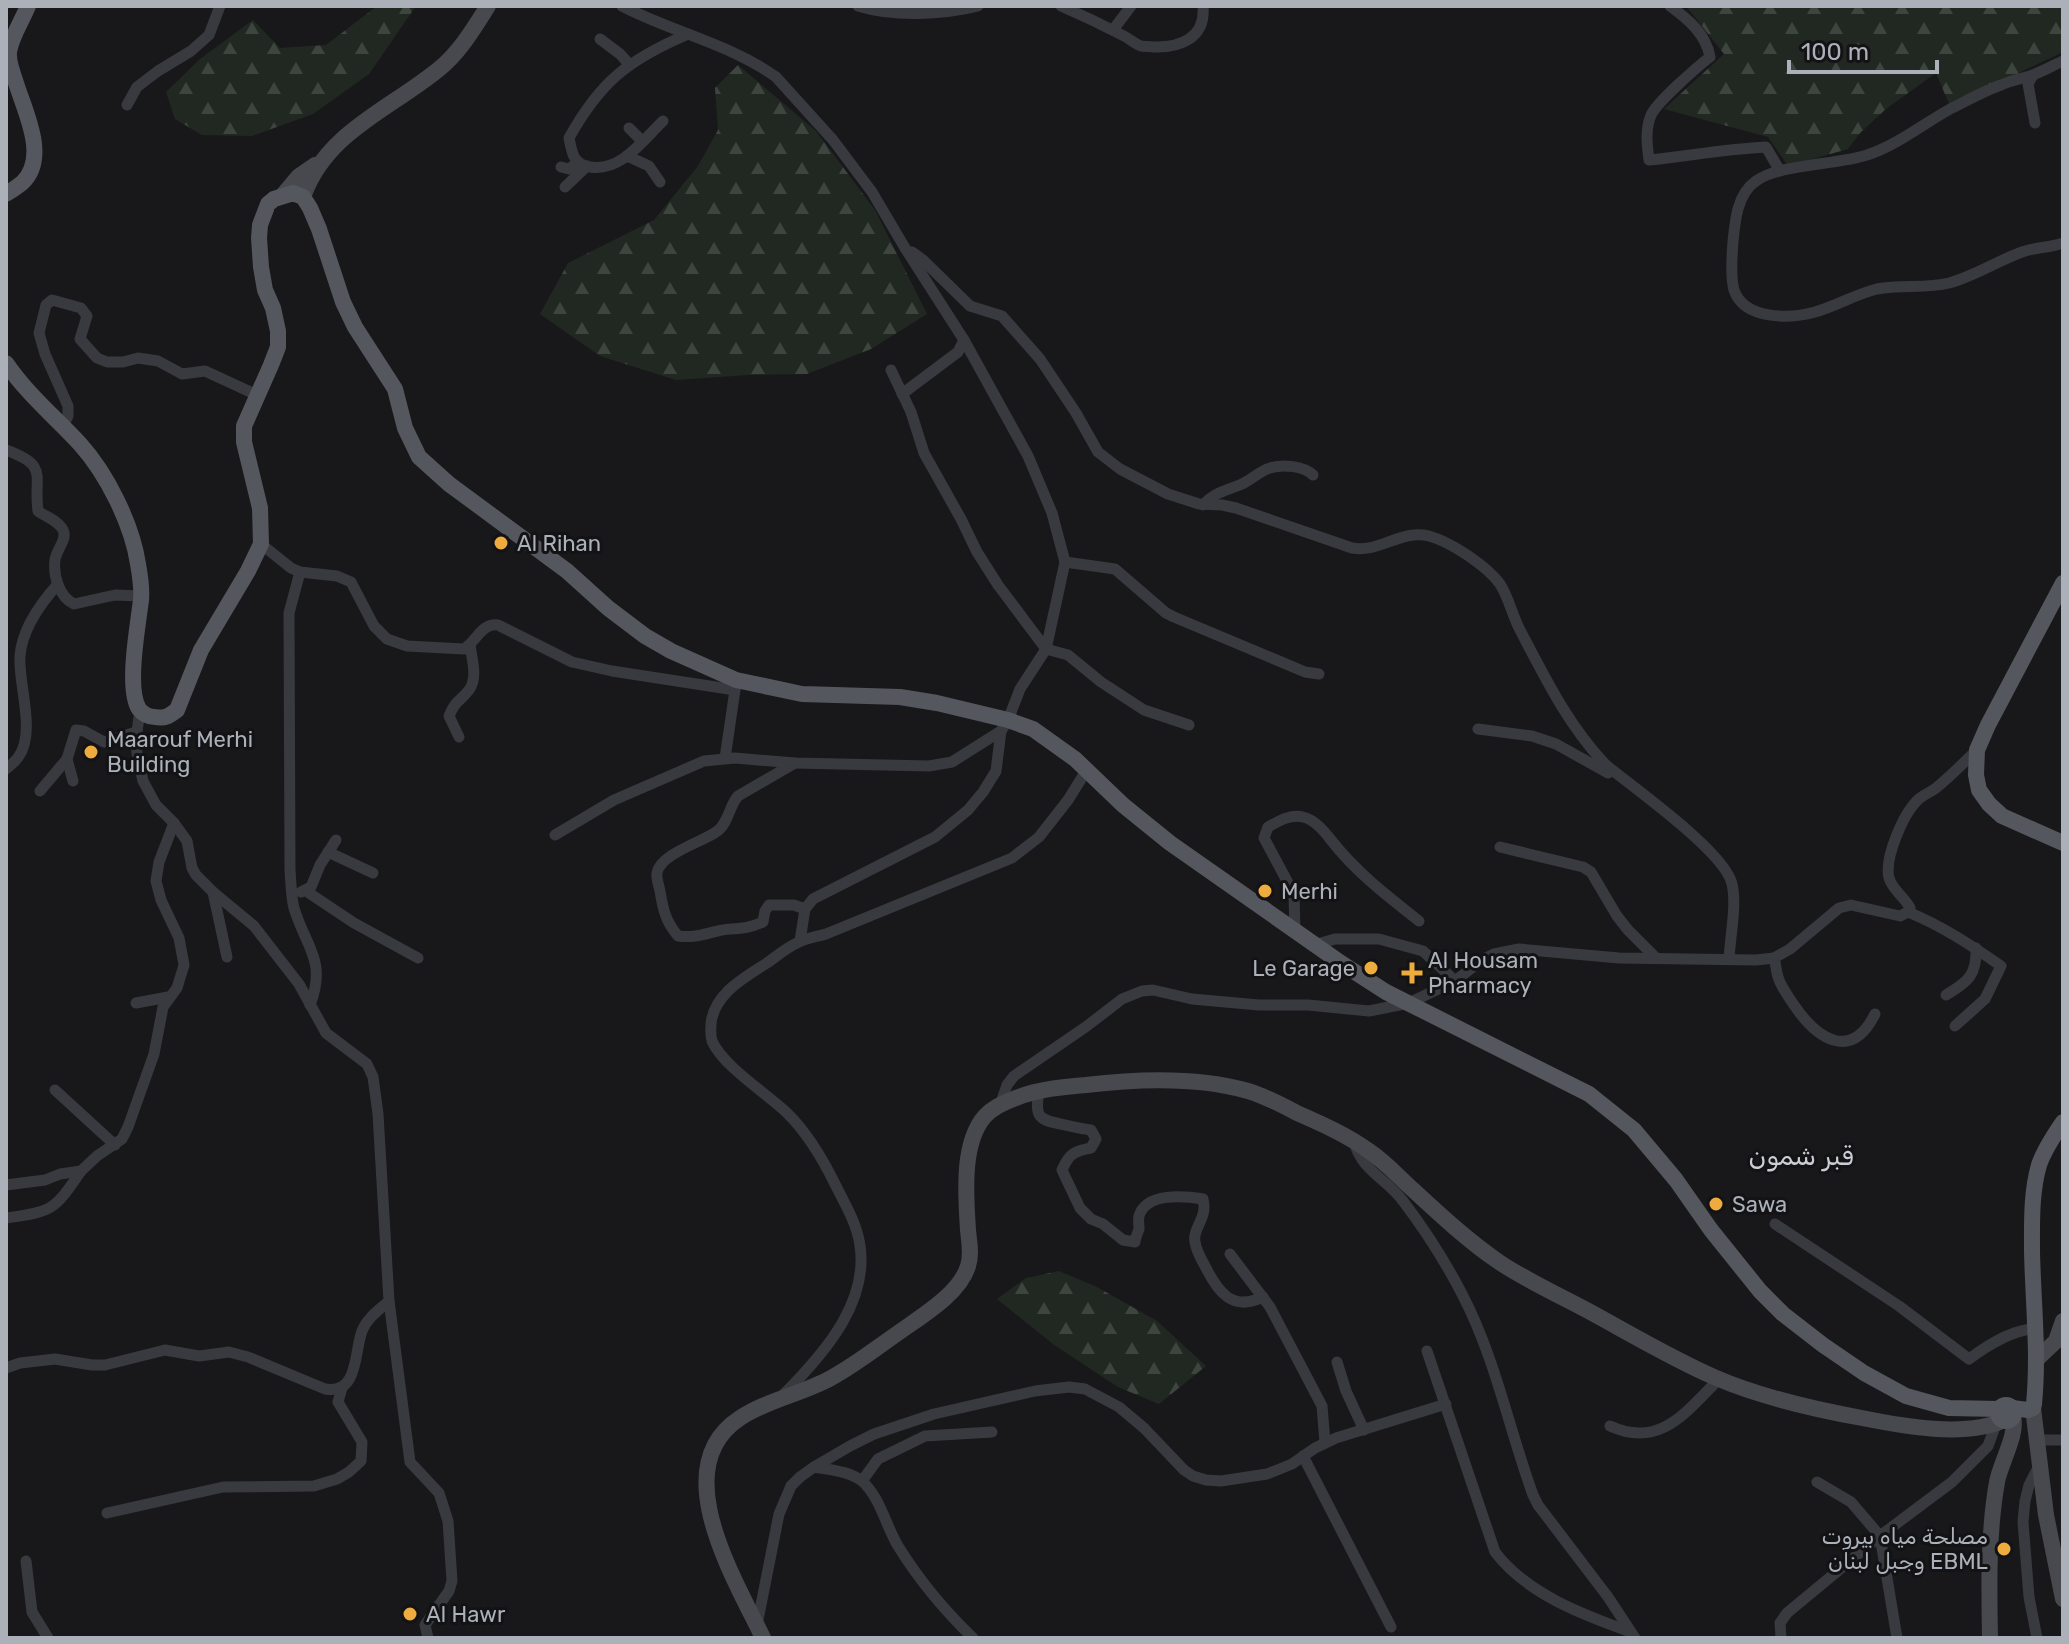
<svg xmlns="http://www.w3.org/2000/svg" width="2069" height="1644" viewBox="0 0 2069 1644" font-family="Rubik,Cairo,sans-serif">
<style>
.forest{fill:url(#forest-firs)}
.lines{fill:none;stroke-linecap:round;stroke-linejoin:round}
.street{stroke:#393a3f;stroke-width:11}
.secondary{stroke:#47494f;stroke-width:16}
.primary{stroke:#55575e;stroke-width:16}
.poi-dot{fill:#edac3d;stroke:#131315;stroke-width:3}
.labels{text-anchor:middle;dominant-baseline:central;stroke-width:6;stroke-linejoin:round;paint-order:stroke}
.poi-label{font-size:22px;fill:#abb0b9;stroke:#131315;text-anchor:start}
.quarter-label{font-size:26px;fill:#ccced5;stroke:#131315}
</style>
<defs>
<pattern id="forest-firs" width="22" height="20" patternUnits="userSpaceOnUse" patternTransform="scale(2)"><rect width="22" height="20" fill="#202821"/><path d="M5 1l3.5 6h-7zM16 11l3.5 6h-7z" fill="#3e453f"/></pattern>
</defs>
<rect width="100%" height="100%" fill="#18181a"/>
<g class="forest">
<path d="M 377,6 L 416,6 L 369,74 L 313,114 L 252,136 L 202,135 L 175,119 L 166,92 L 200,59 L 253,20 L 280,48 L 326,45 Z"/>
<path d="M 1686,6 L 2063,6 L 2063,52 L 1950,106 L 1936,73 L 1886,109 L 1860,133 L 1848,149 L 1788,166 L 1768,137 L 1664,109 L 1724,54 Z"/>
<path d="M 738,65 L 816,131 L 875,210 L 927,314 L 871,349 L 807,374 L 748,375 L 676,380 L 600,356 L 540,314 L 568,263 L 654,220 L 698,166 L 718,130 L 715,88 Z"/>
<path d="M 1059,1271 L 1097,1287 L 1157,1321 L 1206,1366 L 1159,1404 L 1118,1387 L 1053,1344 L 997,1299 L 1026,1278 Z"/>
</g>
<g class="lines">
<g class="street">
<path d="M 622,6 C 672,32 730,44 776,77 L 833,140 L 872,192 L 905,248 L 964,340 L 1028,456 L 1052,513 L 1065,562 L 1046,649 L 1020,689 L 1008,720 L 1001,731 L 996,771 L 983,792 L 968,810 L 935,837 L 813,899 L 805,909 L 800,941"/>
<path d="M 858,6 C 893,17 943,15 978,6"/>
<path d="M 1061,6 C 1082,15 1103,25 1124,36 C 1130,39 1135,44 1141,46 C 1144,47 1149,46 1153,47 C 1180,48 1206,38 1203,6"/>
<path d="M 1670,6 C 1688,19 1706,34 1710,57 C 1697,67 1657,102 1651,115 C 1645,130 1647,145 1649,160 C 1688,156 1726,149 1766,147 L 1780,171"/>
<path d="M 1113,30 L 1131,6"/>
<path d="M 600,39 L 620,54 L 630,65"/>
<path d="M 2063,61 C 2052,66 2041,72 2030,76 C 2020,79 2010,81 2001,85 C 1984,91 1968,100 1952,108 C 1924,123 1898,145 1867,155 C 1837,165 1779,164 1756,181 C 1737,194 1735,221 1733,242 C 1732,256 1730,276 1734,290 C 1744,320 1790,319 1815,312 C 1836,306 1856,294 1877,289 C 1901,284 1926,289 1949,283 C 1975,276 1997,261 2022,252 C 2036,247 2049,248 2063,243"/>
<path d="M 2033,75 L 2028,84 L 2035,123"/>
<path d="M 127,105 L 137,87 L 158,71 L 191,51 L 209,35 L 220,6"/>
<path d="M 663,121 C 642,141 621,172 590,167 C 573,164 572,153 569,138 C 600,82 628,60 686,35"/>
<path d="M 629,128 L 642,141"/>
<path d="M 627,156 L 649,166 L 660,182"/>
<path d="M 561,167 L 569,169 L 578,162"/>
<path d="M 565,187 L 587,166"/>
<path d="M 912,252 L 923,260 L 970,306 L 1002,316 L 1040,359 L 1076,413 L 1098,452 L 1120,469 L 1168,494 L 1199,504 L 1222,505 L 1236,508 L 1352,548 C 1380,553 1401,529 1429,536 C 1451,542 1487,566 1500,584 C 1509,598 1512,615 1520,630 C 1544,676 1569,727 1606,765 C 1635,789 1725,852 1732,884 C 1737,905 1730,937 1729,959"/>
<path d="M 891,370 L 911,412 L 924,453 L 961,519 L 977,552 L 998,585 L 1046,649 L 1068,655 L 1101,682 L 1144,710 L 1189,725"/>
<path d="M 902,394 L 958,352 L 964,340"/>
<path d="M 62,427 L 68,416 L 68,406 L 45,354 L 39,333 L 46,305 L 52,300 L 81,308 L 87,316 L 80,339 L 97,358 L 107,362 L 123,362 L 138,358 L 158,361 L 182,374 L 205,371 L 257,395"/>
<path d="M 6,450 C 50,466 33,475 38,511 C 46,517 59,521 63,530 C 68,539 56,550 55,560 C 53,575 59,597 74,604 L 115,595 L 141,596"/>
<path d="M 1203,505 C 1216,491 1226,491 1242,484 C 1252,479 1260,471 1270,468 C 1283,464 1304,466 1313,475"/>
<path d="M 261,544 L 291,568 L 300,572 L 337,576 L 351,582 L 374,626 L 387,639 L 407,646 L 464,649 C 477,641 481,623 498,625 L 572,662 L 612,671 L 735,690 L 736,680"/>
<path d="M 1065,562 L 1115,569 L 1166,613 L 1174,617 L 1305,672 L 1319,674"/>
<path d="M 300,572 L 289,613 L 290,870 C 291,882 291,897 294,908 C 306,948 327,960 310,1005"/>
<path d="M 140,710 L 136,739 L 137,754 L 143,781 L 156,805 L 174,823 L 187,841 L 192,868 L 196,875 L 213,892 L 254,926 L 299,984 L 326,1033 L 367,1064 L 373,1077 L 378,1114 L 389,1301"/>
<path d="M 1478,729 L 1532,736 L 1556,744 L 1608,773"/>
<path d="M 459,737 L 449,716 C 456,699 459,703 469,690 C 478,678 472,660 470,645"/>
<path d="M 725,758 L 735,690"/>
<path d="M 795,763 L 738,796 C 729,806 728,825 716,832 C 702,842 660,854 657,873 C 656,878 659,886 660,891 C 663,910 666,922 678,936 C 701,939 711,930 731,929 C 743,929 752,927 763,922 L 765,911 L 769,905 L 794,905 L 805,909"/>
<path d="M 6,769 C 11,765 16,761 19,756 C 36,731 18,684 20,656 C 22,629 40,604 58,584"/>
<path d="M 73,781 L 67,759 L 76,730 L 84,731 L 104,742 L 136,732"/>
<path d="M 40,791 L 67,759"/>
<path d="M 555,835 L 614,800 L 704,761 L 735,758 L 795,763 L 929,766 L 952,762 L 1001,731"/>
<path d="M 1500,847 L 1583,867 L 1591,872 L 1617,916 L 1628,930 L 1656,958"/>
<path d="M 328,852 L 373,873"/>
<path d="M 306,891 L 354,923 L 418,958"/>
<path d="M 213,892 L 227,957"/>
<path d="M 301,892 L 311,887 L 320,865 L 336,840"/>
<path d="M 1908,912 L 1910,908 C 1904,896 1893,891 1889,878 C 1884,858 1904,811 1920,798 C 1925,794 1931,792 1936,788 C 1950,777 1963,763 1977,750"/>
<path d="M 1295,932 L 1294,894 L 1264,838 L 1268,827 C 1279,821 1290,814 1303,817 C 1315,820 1324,831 1331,840 C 1356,872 1387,896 1419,921"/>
<path d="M 1314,945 L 1335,939 L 1379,939 L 1423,951 L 1455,981"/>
<path d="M 1774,958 C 1776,964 1776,971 1778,977 C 1781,987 1788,996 1794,1005 C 1817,1039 1851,1062 1875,1014"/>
<path d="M 1946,995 C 1968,982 1977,975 1976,948"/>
<path d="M 136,1003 L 168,997"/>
<path d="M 55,1090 L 115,1145"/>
<path d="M 1039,1091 C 1034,1119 1040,1120 1065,1125 C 1074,1127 1082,1129 1091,1130 L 1096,1139 L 1091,1148 C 1074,1151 1069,1154 1062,1170 L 1080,1208 L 1091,1219 L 1103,1224 L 1123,1240 L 1135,1242 C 1135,1239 1138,1232 1139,1229 C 1139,1225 1138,1220 1139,1216 C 1146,1192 1185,1196 1203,1199 C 1208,1219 1192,1228 1195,1242 C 1196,1250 1201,1259 1205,1266 C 1218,1292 1232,1312 1263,1297"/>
<path d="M 1000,1105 L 1007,1085 L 1014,1076 L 1087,1026 L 1122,999 L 1142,991 L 1153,990 L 1192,999 L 1259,1005 L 1308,1005 L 1369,1011 L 1409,1003 L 1455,981 L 1482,960 L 1494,954 L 1519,949 L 1619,958 L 1756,960 L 1774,958 L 1790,949 L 1839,908 L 1851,905 L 1900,916 L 1908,912 C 1942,926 1971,945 2001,966 L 1985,999 L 1955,1026"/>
<path d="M 1354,1141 C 1361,1171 1386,1178 1403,1201 C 1425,1230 1445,1261 1462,1294 C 1495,1357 1509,1429 1533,1495 L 1538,1505 L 1608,1597 L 1635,1638"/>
<path d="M 6,1185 L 45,1180 L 60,1174 L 81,1171 L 97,1156 L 122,1139 L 128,1127 L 154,1054 L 163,1007 L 177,988 L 184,965 L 179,938 L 161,900 L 156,881 L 159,862 L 174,823"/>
<path d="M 6,1218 C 53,1211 54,1211 81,1171"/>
<path d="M 1775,1224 L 1899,1306 L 1969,1359 C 1985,1347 2013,1329 2035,1329"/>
<path d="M 1230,1254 L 1270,1307 L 1322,1406 L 1325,1443"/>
<path d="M 1427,1351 L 1495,1552 C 1527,1594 1583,1615 1631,1632"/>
<path d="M 1337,1362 L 1346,1391 L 1364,1430"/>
<path d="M 6,1368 L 20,1363 L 55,1359 L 92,1365 L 105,1365 L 165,1350 L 199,1356 L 229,1352 L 248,1357 L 325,1389 C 359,1395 354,1352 362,1331 C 367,1318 379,1310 389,1301 L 410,1462 L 439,1493 L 448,1521 L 452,1581 L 449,1591 L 425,1625 L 428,1638"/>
<path d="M 783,1395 C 825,1353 876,1296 857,1232 C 853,1217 844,1202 837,1188 C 824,1161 808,1133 786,1112 C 766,1093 723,1066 712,1041 C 710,1035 711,1029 711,1023 C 715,993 744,978 767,963 C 777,956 786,948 797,943 C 806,938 816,937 826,934 L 1012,858 L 1039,837 L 1068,800 L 1086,771"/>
<path d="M 1610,1426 C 1660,1449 1686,1412 1719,1379"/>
<path d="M 2038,1440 L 2063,1440"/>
<path d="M 1303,1456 L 1391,1627"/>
<path d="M 814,1467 C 830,1470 849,1471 862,1481 C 880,1497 886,1526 898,1546 C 919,1580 945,1611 973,1638"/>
<path d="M 862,1481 L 878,1459 L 925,1436 L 992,1432"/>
<path d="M 1817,1482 L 1851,1502 L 1880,1536 L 1897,1638"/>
<path d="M 107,1513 L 223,1487 L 314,1486 L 337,1479 L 349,1472 L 361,1461 L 362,1442 L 338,1402 L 342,1388"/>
<path d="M 26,1561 L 32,1612 L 48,1638"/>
<path d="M 757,1625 L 779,1514 L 791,1486 L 800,1477 L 814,1467 L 850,1446 L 874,1434 L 934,1414 L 1035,1391 L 1069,1387 L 1085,1389 L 1119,1407 L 1144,1428 L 1184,1470 L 1193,1476 L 1206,1480 L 1221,1481 L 1267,1474 L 1292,1464 L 1315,1448 L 1336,1438 L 1446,1404"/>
<path d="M 1781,1638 L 1780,1623 L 1787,1613 L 1880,1536 L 1952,1482 L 1988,1446 L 1996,1424"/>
<path d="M 2037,1638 L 2029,1597 L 2023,1522 L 2025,1501 L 2029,1485 L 2040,1464"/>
</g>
<g class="secondary">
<path d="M 283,195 L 299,176 L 315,165"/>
<path d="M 303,197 C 326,132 389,110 439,69 C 460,52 474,28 488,6"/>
<path d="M 2037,1359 L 2056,1341 L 2063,1321"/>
<path d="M 2033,1408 L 2046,1515 L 2063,1599"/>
<path d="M 763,1638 C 735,1579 665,1467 740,1418 C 767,1400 802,1394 831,1378 C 855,1365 875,1349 898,1333 C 920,1317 960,1294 968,1266 C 972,1254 969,1242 968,1230 C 966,1197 961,1143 985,1116 C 992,1108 1005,1102 1016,1098 C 1038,1089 1062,1087 1086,1085 C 1136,1079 1199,1077 1248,1091 C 1265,1096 1282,1105 1297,1113 C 1322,1124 1347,1135 1369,1151 C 1384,1161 1396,1174 1410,1187 C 1437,1212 1468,1241 1499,1262 C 1529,1282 1563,1297 1594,1314 C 1634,1336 1673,1359 1714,1377 C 1760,1397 1812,1409 1862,1418 C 1902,1426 1966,1438 2004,1420"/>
<path d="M 1990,1638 C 1989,1586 1988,1533 1997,1482 C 2000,1464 2018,1434 2013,1417"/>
</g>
<g class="primary">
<path d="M 6,194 C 11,191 17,187 22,183 C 49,158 25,112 16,83 C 13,73 8,63 9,52 C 11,37 22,21 28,6"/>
<path d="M 6,363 C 27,394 55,417 80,444 C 107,474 132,524 138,564 C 140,575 142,589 141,600 C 138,625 126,689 139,709 C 143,714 149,717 155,717 C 165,719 169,716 177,710 L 201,650 L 248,571 L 261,544 L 260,508 L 244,442 L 244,426 L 271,365 L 278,347 L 278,331 L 273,308 L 265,290 L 261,267 L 259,238 L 260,225 L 268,204 L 274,199 L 293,193 L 303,197 L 310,208 L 319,229 L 343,302 L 355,327 L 395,389 L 405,428 L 419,457 L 449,484 L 567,571 L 608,608 L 645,636 L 671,651 L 736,680 L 802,694 L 900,697 L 937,703 L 1008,720 L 1033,729 L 1075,759 L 1123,805 L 1170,843 L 1341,963 L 1386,992 L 1589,1094 L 1634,1130 L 1676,1180 L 1711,1230 L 1760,1291 L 1783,1314 L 1823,1345 L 1864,1373 L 1906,1396 L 1949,1408 L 1999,1409"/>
<path d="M 2063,583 L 1988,725 L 1977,750 L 1976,775 L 1979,790 L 1989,804 L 2002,816 L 2063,843"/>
<circle cx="2006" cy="1413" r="8"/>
<path d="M 2012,1408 L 2028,1410 L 2033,1408 L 2034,1404 C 2039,1353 2033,1302 2032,1251 C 2032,1222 2031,1193 2039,1165 C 2044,1150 2054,1135 2063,1122"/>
</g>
</g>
<g class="poi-dot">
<circle cx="501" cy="543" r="8"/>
<circle cx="91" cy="752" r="8"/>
<circle cx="1265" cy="891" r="8"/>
<circle cx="1371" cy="968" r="8"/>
<path d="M1408 961h8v8h8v8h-8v8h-8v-8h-8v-8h8z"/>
<circle cx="1716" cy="1204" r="8"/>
<circle cx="2004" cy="1549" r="8"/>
<circle cx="410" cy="1614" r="8"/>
</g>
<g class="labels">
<g class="poi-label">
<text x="517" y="543">Al Rihan</text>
<text x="107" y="739">Maarouf Merhi<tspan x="107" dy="25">Building</tspan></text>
<text x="1281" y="891">Merhi</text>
<text x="1428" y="960">Al Housam<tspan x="1428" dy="25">Pharmacy</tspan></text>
<text x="1355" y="968" text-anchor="end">Le Garage</text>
<text x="1732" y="1204">Sawa</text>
<text x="1988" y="1536" text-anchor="end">مصلحة مياه بيروت<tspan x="1988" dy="25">وجبل لبنان EBML</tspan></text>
<text x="426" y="1614">Al Hawr</text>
</g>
<g class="quarter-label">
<text x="1801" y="1156">قبر شمون</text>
</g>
</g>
<rect width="2069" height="1644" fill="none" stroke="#abb0b9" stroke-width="16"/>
<path d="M1789 60v12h148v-12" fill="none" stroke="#abb0b9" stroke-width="4"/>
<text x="1801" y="60" font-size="24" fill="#abb0b9" stroke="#131315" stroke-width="6" paint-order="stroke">100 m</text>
</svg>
